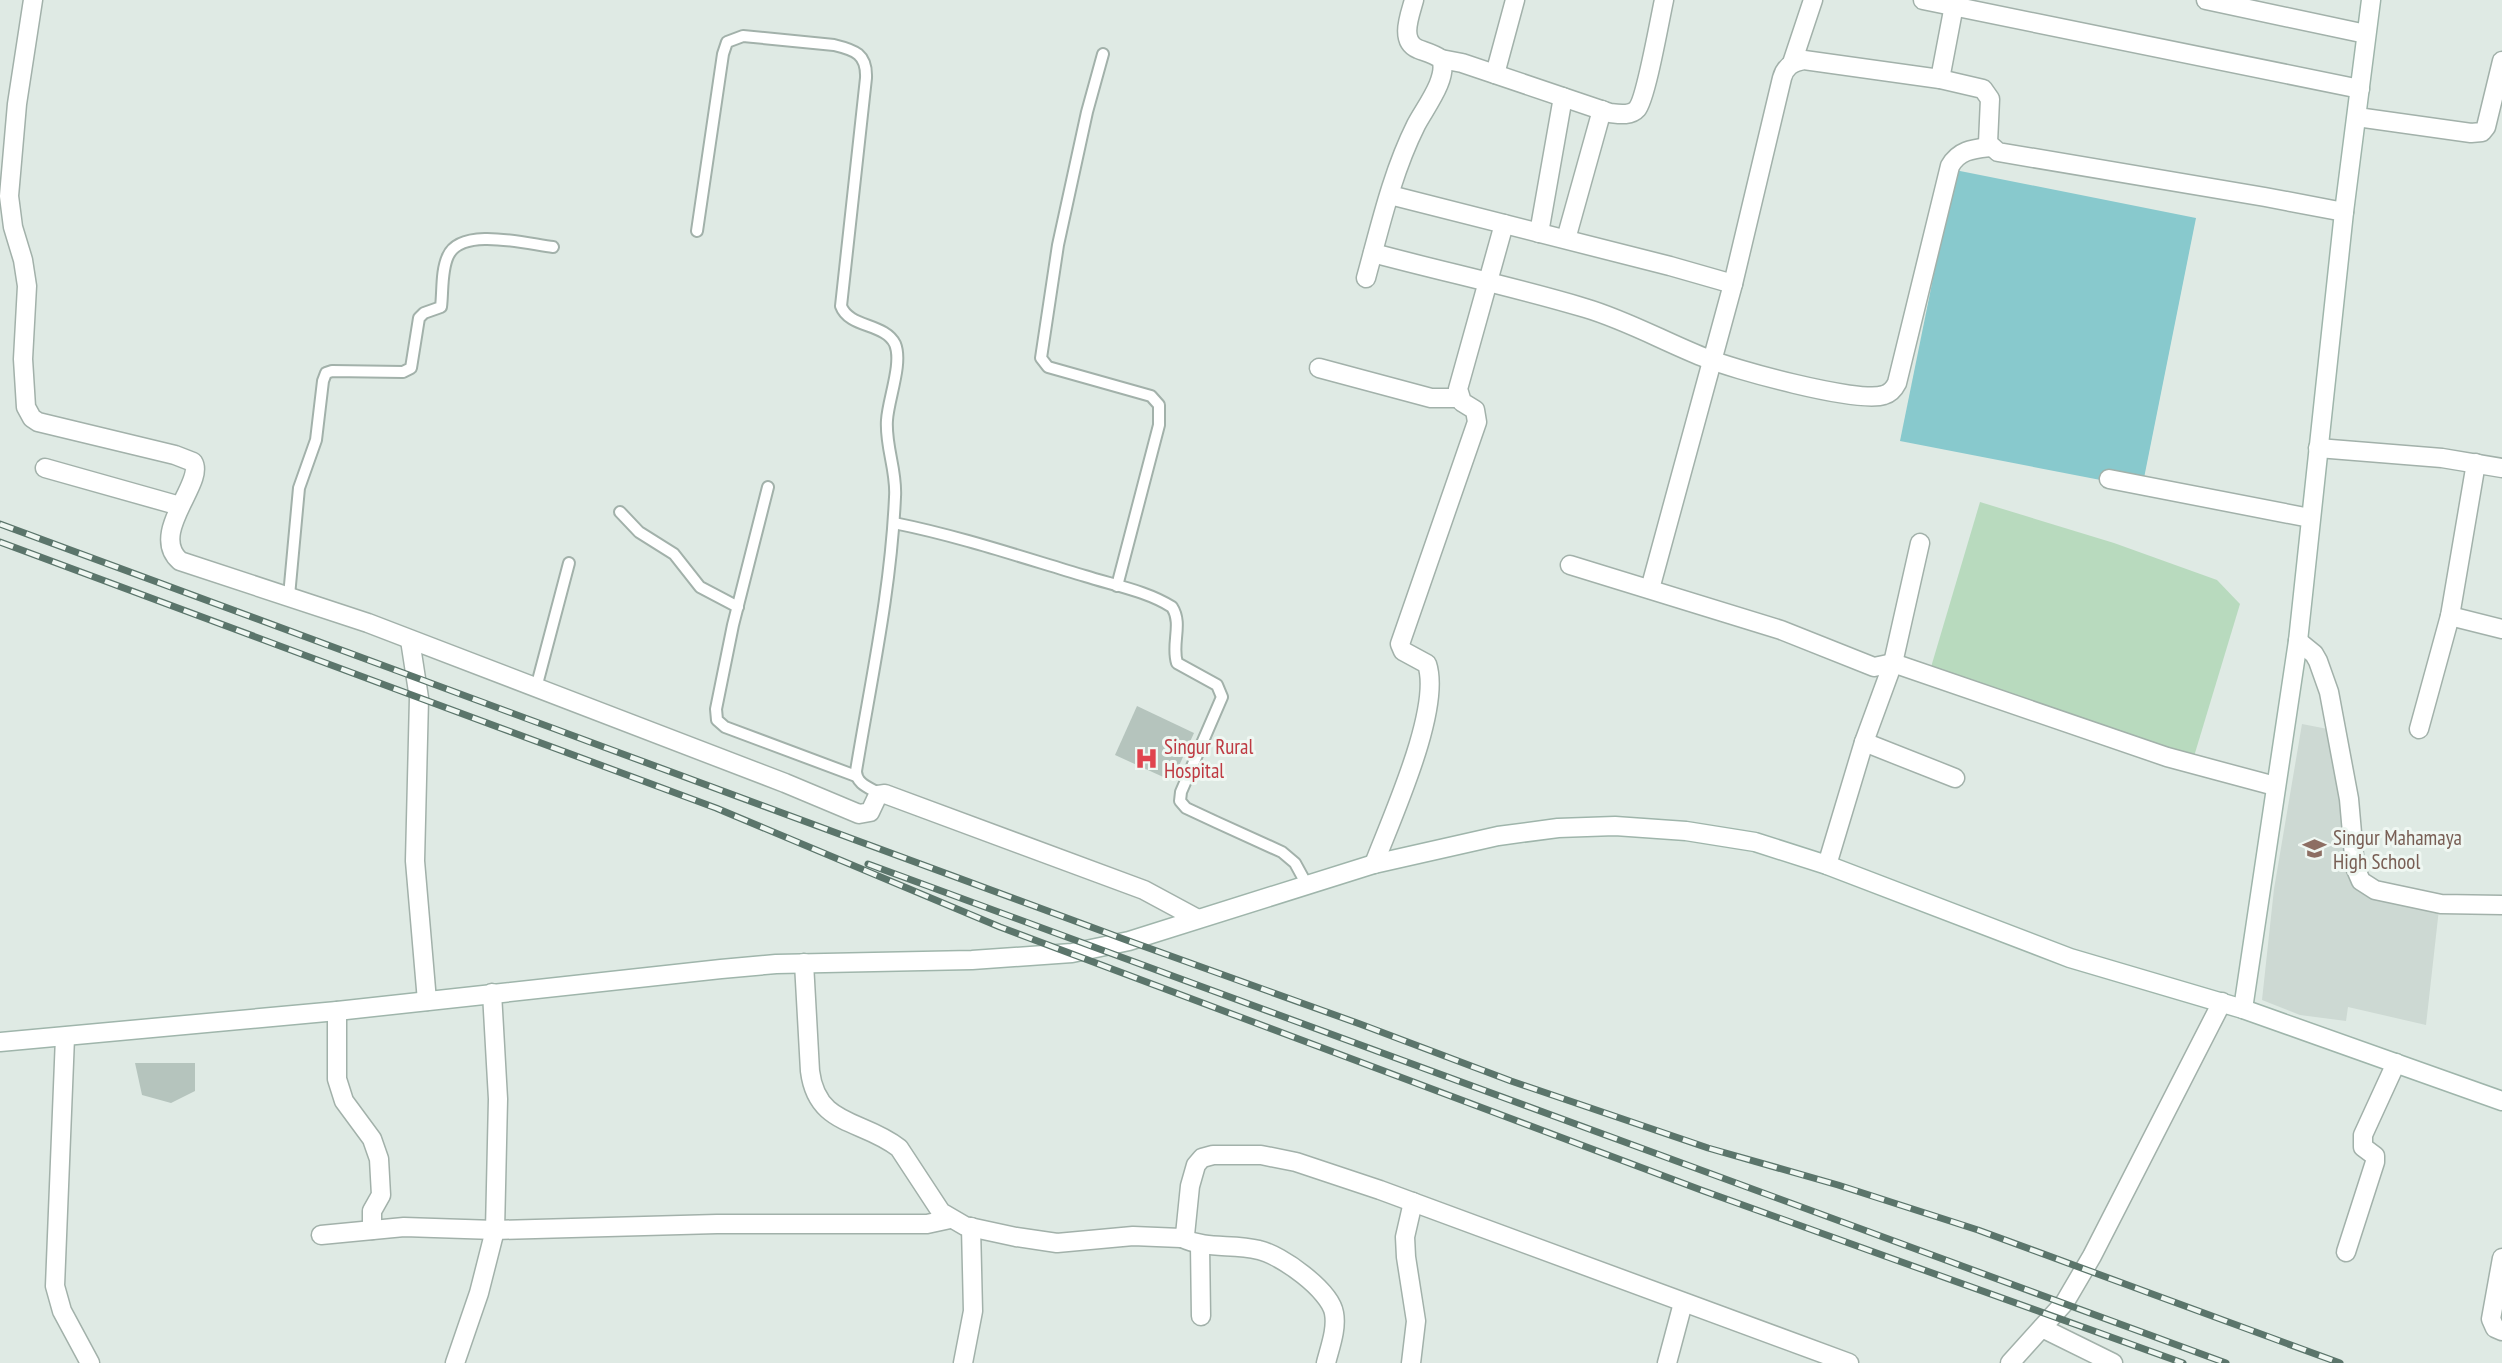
<svg xmlns="http://www.w3.org/2000/svg" width="2502" height="1363" viewBox="0 0 2502 1363" font-family="'PT Sans Narrow',sans-serif">
<style>
.built{fill:#cdd9d3}
.green{fill:#b8dabe}
.water{fill:#88c9cd}
.building{fill:#b5c4bd}
.lines{fill:none;stroke-linecap:round;stroke-linejoin:round}
.lane-casing{stroke:#a2b1aa;stroke-width:14}
.street-casing{stroke:#a2b1aa;stroke-width:21}
.secondary-casing{stroke:#9fb5ab;stroke-width:21}
.lane{stroke:#fff;stroke-width:10}
.street{stroke:#fff;stroke-width:18}
.secondary{stroke:#fff;stroke-width:18}
.rail-casing{stroke:#5b756b;stroke-width:7}
.rail{stroke:#eff7f2;stroke-width:4.5;stroke-dasharray:14;stroke-linecap:butt}
.labels{text-anchor:middle;dominant-baseline:central;stroke-width:6;stroke-linejoin:round;paint-order:stroke}
.health-label{font-size:21px;fill:#be3a42;stroke:#eff7f2;text-anchor:start}
.education-label{font-size:21px;fill:#785e54;stroke:#eff7f2;text-anchor:start}
</style>
<rect width="100%" height="100%" fill="#dfeae4"/>
<path class="built" d="M 2302,724 L 2333,730 L 2351,879 L 2439,909 L 2426,1025 L 2348,1007 L 2346,1021 L 2300,1015 L 2262,1000 L 2274,889 Z"/>
<path class="green" d="M 1980,502 L 2114,543 L 2217,580 L 2240,604 L 2192,763 L 1926,684 Z"/>
<path class="water" d="M 1955,170 L 2196,218 L 2142,488 L 1900,441 Z"/>
<g class="building">
<path d="M 1137,706 L 1194,733 L 1172,781 L 1115,755 Z"/>
<path d="M 135,1063 L 195,1063 L 195,1091 L 171,1103 L 142,1095 Z"/>
</g>
<g class="lines">
<defs>
<g id="lane">
<path d="M 1103,54 L 1087,112 L 1058,245 L 1041,358 L 1048,367 L 1151,396 L 1159,405 L 1159,425 L 1117,586"/>
<path d="M 697,231 L 723,54 L 727,42 L 743,36 L 834,45 C 855,50 867,54 866,78 L 841,306 C 849,328 885,323 895,344 C 903,363 888,400 887,420 C 885,446 897,471 895,497 C 891,590 871,680 856,771 C 856,784 870,788 880,794"/>
<path d="M 768,487 L 733,625 L 716,709 L 717,720 L 725,727 L 856,776"/>
<path d="M 620,512 L 639,532 L 674,554 L 700,587 L 738,607"/>
<path d="M 894,523 C 959,536 1021,557 1085,576 C 1113,585 1147,591 1172,607 C 1183,624 1171,644 1177,663 L 1217,685 L 1222,697 L 1181,792 L 1180,801 L 1186,808 L 1216,822 L 1282,852 L 1295,863 L 1307,885"/>
<path d="M 289,596 L 299,488 L 316,440 L 323,381 L 326,373 L 332,371 L 403,372 L 411,368 L 419,318 L 424,313 L 441,307 C 443,291 441,271 448,256 C 461,226 527,244 553,247"/>
<path d="M 536,688 L 569,563"/>
</g>
<g id="street">
<path d="M 33,0 L 17,104 L 9,196 L 13,227 L 23,260 L 27,286 L 23,359 L 26,407 L 32,418 L 38,422 L 175,455 L 193,462 C 206,482 148,533 180,561 L 368,623 L 785,783 L 859,814 L 870,812 L 878,795 L 885,794 L 1144,890 L 1196,918"/>
<path d="M 1923,0 L 2360,89"/>
<path d="M 2206,0 L 2366,34"/>
<path d="M 1441,59 L 1462,63 L 1610,113 C 1619,114 1631,116 1637,109 C 1646,99 1660,18 1664,0"/>
<path d="M 1792,63 L 1813,0"/>
<path d="M 1495,74 L 1515,0"/>
<path d="M 1940,79 L 1955,0"/>
<path d="M 2357,117 L 2471,133 L 2482,132 L 2486,127 L 2502,61"/>
<path d="M 1390,195 L 1670,266 L 1733,284"/>
<path d="M 1539,233 L 1563,97"/>
<path d="M 1566,239 L 1602,110"/>
<path d="M 1373,253 C 1444,272 1515,287 1585,308 C 1626,320 1663,341 1703,357 C 1732,369 1858,404 1884,395 C 1891,393 1894,389 1897,383 L 1950,166 C 1959,150 1973,149 1990,147"/>
<path d="M 1366,278 C 1380,227 1392,173 1416,125 C 1424,109 1449,78 1441,59 C 1434,54 1426,52 1418,49 C 1399,41 1410,15 1414,0"/>
<path d="M 1319,368 L 1431,398 L 1459,398"/>
<path d="M 2318,448 L 2442,458 L 2502,468"/>
<path d="M 45,468 L 180,506"/>
<path d="M 2109,479 L 2310,518"/>
<path d="M 1570,565 L 1781,630 L 1874,667 L 1893,663 L 2167,757 L 2275,786"/>
<path d="M 1650,589 L 1733,284 L 1782,78 C 1785,67 1792,62 1804,60 L 1940,79 L 1983,89 L 1990,99 L 1988,143 L 1998,152 L 2265,197 L 2344,212"/>
<path d="M 2450,616 L 2502,629"/>
<path d="M 410,640 L 419,698 L 415,861 L 427,1001"/>
<path d="M 2298,641 L 2314,654 L 2318,661 L 2329,692 L 2349,799 L 2355,867 L 2361,881 L 2375,890 L 2441,904 L 2502,905"/>
<path d="M 2419,729 L 2450,616 L 2476,463"/>
<path d="M 1864,742 L 1955,778"/>
<path d="M 1374,864 C 1391,819 1442,709 1427,664 L 1403,651 L 1400,644 L 1477,422 L 1475,410 L 1462,402 L 1458,389 L 1504,224"/>
<path d="M 1827,865 L 1864,742 L 1893,663 L 1920,543"/>
<path d="M 804,963 L 810,1071 C 817,1127 862,1119 899,1148 L 941,1212 L 965,1226 L 1016,1237 L 1057,1243 L 1133,1236 L 1181,1238 L 1185,1235 L 1190,1186 L 1196,1165 L 1202,1158 L 1213,1155 L 1261,1155 L 1296,1162 L 1380,1190 L 1849,1363"/>
<path d="M 337,1011 L 337,1079 L 344,1101 L 372,1139 L 379,1159 L 381,1195 L 372,1211 L 372,1230"/>
<path d="M 65,1037 L 55,1286 L 62,1311 L 90,1363"/>
<path d="M 321,1235 L 404,1227 L 495,1230 L 717,1224 L 927,1224 L 950,1219"/>
<path d="M 1182,1238 C 1207,1250 1232,1243 1259,1250 C 1281,1255 1330,1290 1334,1313 C 1337,1329 1330,1347 1326,1363"/>
<path d="M 1200,1245 L 1201,1316"/>
<path d="M 2346,1252 L 2375,1162 L 2375,1156 L 2363,1147 L 2363,1135 L 2396,1063"/>
<path d="M 2502,1258 L 2491,1319 L 2495,1328 L 2502,1331"/>
<path d="M 2042,1328 L 2113,1363"/>
<path d="M 455,1363 L 479,1293 L 495,1230 L 498,1099 L 492,993"/>
<path d="M 963,1363 L 973,1311 L 971,1227"/>
<path d="M 1411,1363 L 1416,1321 L 1406,1257 L 1405,1237 L 1413,1202"/>
<path d="M 1667,1363 L 1683,1303"/>
<path d="M 2010,1363 L 2065,1302 L 2092,1256 L 2222,1002"/>
</g>
<g id="secondary">
<path d="M 2243,1009 L 2298,641 L 2344,212 L 2371,0"/>
<path d="M 0,1042 L 337,1011 L 721,969 L 776,964 L 972,960 L 1072,953 L 1129,941 L 1374,864 L 1498,836 L 1558,828 L 1615,826 L 1686,831 L 1755,842 L 1827,865 L 2070,958 L 2243,1009 L 2502,1101"/>
</g>
</defs>
<use href="#lane" class="lane-casing"/>
<use href="#street" class="street-casing"/>
<use href="#secondary" class="secondary-casing"/>
<use href="#lane" class="lane"/>
<use href="#street" class="street"/>
<use href="#secondary" class="secondary"/>
<defs>
<g id="rail">
<path d="M 0,524 L 1129,941 L 1360,1024 L 1511,1081 L 1708,1148 L 1838,1185 L 1978,1230 L 2340,1363"/>
<path d="M 0,542 L 716,808 L 1000,927 L 1701,1190 L 2183,1363"/>
<path d="M 868,864 L 2226,1363"/>
</g>
</defs>
<use href="#rail" class="rail-casing"/>
<use href="#rail" class="rail"/>
</g>
<defs>
<symbol id="hospital-bare" viewBox="-9 -9 18 18"><path d="M-5-5h3v3.5h4V-5h3V5h-3V1.5h-4V5h-3Z" fill="#e0444e" stroke="#eff7f2" stroke-width="2.5" paint-order="stroke"/></symbol>
<symbol id="school-bare" viewBox="-9 -9 18 18"><path d="M0-5L7-2L0 1L-7-2ZM-4 1L0 2.5L4 1V4Q0 6-4 4Z" fill="#8d6e63" stroke="#eff7f2" stroke-width="2.5" paint-order="stroke"/></symbol>
</defs>
<g fill-rule="evenodd">
<use href="#hospital-bare" x="1130" y="742" width="33" height="33"/>
<use href="#school-bare" x="2298" y="832" width="33" height="33"/>
</g>
<g class="labels">
<g class="health-label">
<text x="1164" y="746">Singur Rural<tspan x="1164" dy="24">Hospital</tspan></text>
</g>
<g class="education-label">
<text x="2333" y="837">Singur Mahamaya<tspan x="2333" dy="24">High School</tspan></text>
</g>
</g>
</svg>
